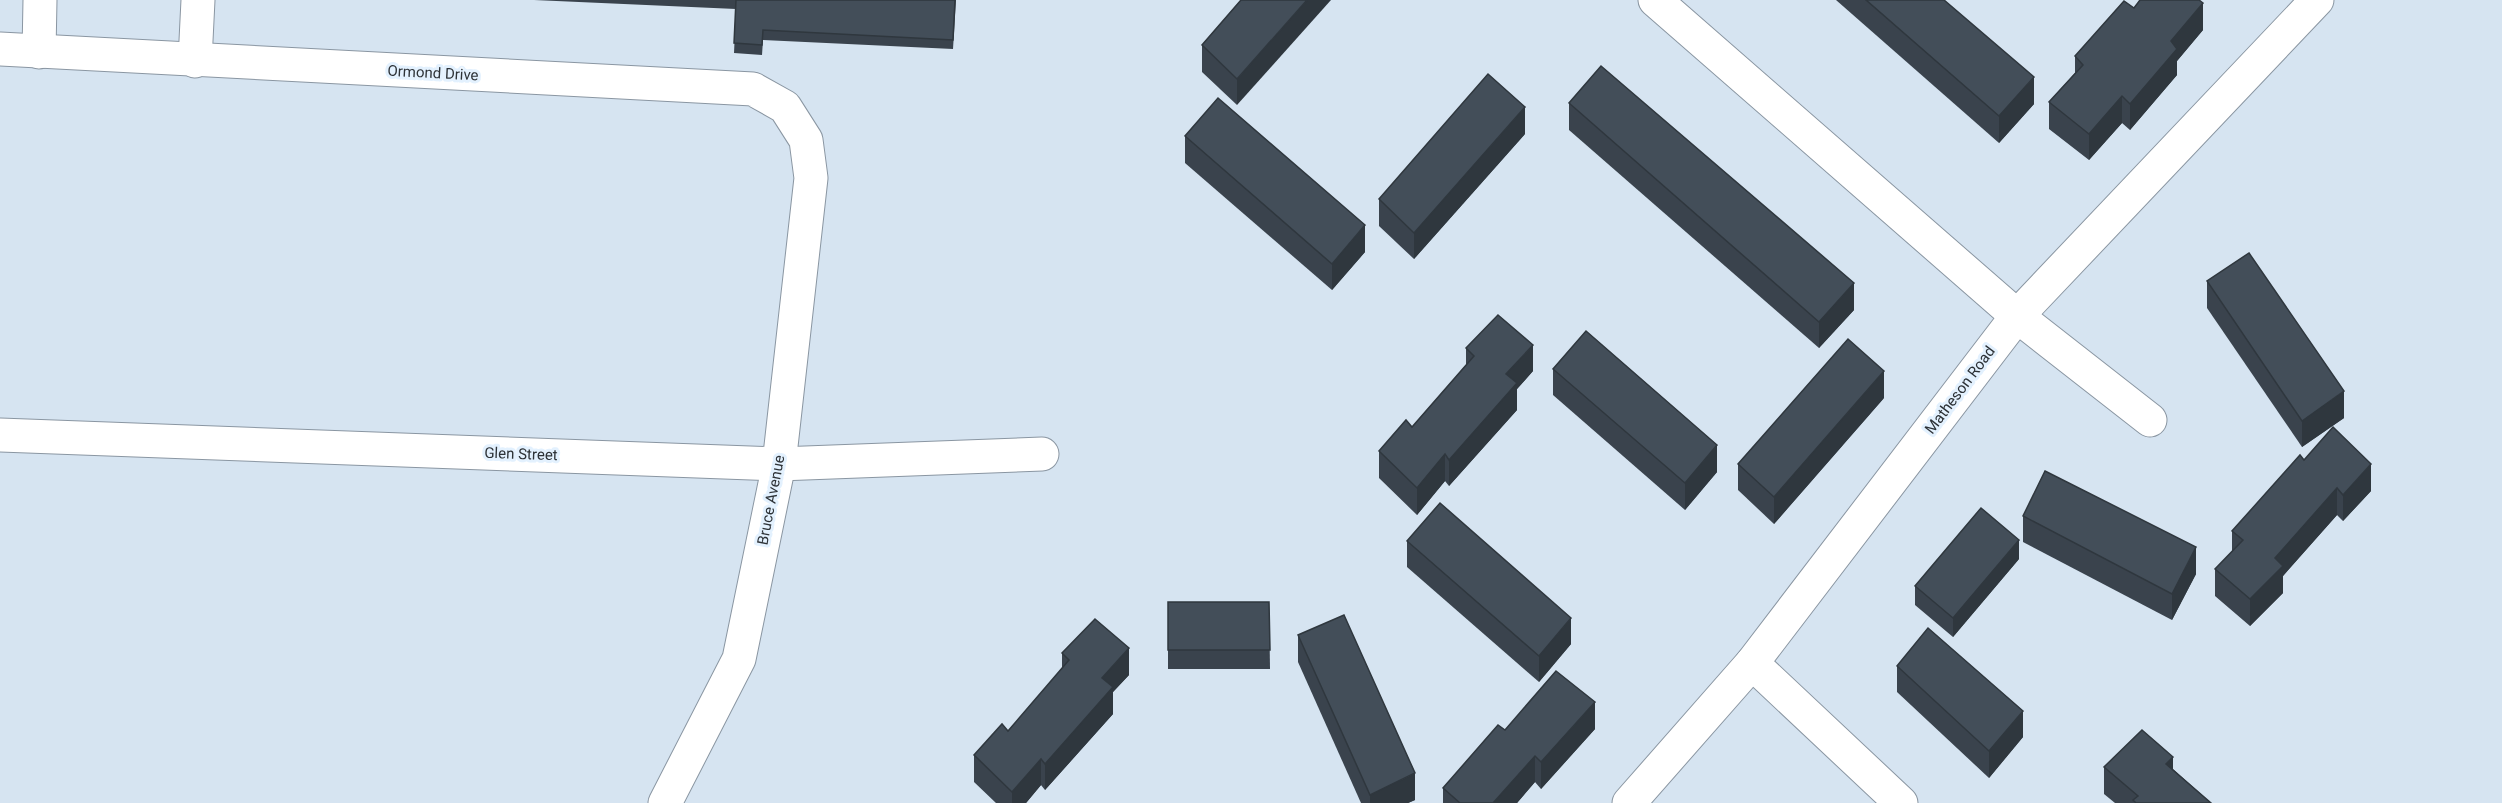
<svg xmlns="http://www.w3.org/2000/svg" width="2502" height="803" viewBox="0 0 2502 803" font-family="Roboto,sans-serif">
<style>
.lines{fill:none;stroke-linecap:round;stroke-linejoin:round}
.minor-casing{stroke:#8a96a2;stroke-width:35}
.minor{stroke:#fff;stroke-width:33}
.wall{fill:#3a434d}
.shaded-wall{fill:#2f373e}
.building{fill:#434e59;stroke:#2f373e;stroke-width:1.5}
.labels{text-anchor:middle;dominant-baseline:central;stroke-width:6;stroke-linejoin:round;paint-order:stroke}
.street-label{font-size:15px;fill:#2d3237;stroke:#e3f1fe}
</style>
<rect width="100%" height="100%" fill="#d6e4f1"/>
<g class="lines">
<defs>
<g id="minor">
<path d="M 1655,0 L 2017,316 L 2150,420"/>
<path d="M 0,49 L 753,89 L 785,107 L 806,140 L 811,178 L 779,464 L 739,659 L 665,803"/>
<path d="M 39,52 L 40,0"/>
<path d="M 195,61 L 198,0"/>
<path d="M 0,435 L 779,464 L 1042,454"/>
<path d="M 1752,663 L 1901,803"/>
<path d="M 1629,803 L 1752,663 L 2017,316 L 2317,0"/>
</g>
</defs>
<use href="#minor" class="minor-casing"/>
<use href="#minor" class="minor"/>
</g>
<g class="wall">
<path d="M 534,0 L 956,0 L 953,49 L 763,40 L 762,55 L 734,53 L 736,9 Z"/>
<path d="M 1241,0 L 1237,105 L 1202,72 L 1202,45 Z"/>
<path d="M 1836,0 L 1944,0 L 2034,104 L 1999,143 Z"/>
<path d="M 2134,8 L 2203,30 L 2177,61 L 2177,75 L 2130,130 L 2122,123 L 2089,160 L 2049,129 L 2049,102 L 2075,73 L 2075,56 Z"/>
<path d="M 1569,103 L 1854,310 L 1819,348 L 1569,130 Z"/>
<path d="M 1525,134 L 1414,259 L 1379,226 L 1379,199 Z"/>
<path d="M 1185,136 L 1365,252 L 1332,290 L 1185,163 Z"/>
<path d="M 2207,281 L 2344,418 L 2302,447 L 2207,308 Z"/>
<path d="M 1466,348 L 1533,371 L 1517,389 L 1517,410 L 1449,486 L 1445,481 L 1417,515 L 1379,478 L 1379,451 L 1412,427 L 1466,365 Z"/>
<path d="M 1553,369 L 1717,472 L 1685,510 L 1553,395 Z"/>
<path d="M 1884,398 L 1774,524 L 1738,490 L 1738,464 Z"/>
<path d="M 2304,460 L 2371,491 L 2343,521 L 2337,515 L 2283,576 L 2283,593 L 2250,626 L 2215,596 L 2215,569 L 2232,552 L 2232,531 Z"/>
<path d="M 2023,516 L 2196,574 L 2172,620 L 2023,542 Z"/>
<path d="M 1407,541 L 1571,644 L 1539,682 L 1407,567 Z"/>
<path d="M 2019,559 L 1953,637 L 1915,605 L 1915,586 Z"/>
<path d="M 1168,602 L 1269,602 L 1270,669 L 1168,669 Z"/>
<path d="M 1298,635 L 1415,800 L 1408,803 L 1361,803 L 1298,662 Z"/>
<path d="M 1062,653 L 1129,675 L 1113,692 L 1113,714 L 1045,790 L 1041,785 L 1026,803 L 996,803 L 974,782 L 974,755 L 1008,731 L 1062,669 Z"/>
<path d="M 1897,666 L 2023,737 L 1989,778 L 1897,692 Z"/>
<path d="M 1595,729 L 1541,789 L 1535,782 L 1517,803 L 1443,803 L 1443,788 L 1505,730 Z"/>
<path d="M 2104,767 L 2173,769 L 2211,803 L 2115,803 L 2104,794 Z"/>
</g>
<g class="shaded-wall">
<path d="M 1307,0 L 1331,0 L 1237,105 L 1237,79 Z"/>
<path d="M 2203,3 L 2203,30 L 2177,61 L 2177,75 L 2130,130 L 2130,104 L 2171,41 Z"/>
<path d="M 2034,77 L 2034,104 L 1999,143 L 1999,116 Z"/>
<path d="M 2122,96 L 2122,123 L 2089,160 L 2089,134 Z"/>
<path d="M 1525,107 L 1525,134 L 1414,259 L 1414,233 Z"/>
<path d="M 1365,225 L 1365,252 L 1332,290 L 1332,264 Z"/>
<path d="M 1854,283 L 1854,310 L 1819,348 L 1819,322 Z"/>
<path d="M 1533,345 L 1533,371 L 1517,389 L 1517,410 L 1449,486 L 1449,460 L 1506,374 Z"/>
<path d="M 1884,371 L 1884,398 L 1774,524 L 1774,497 Z"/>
<path d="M 2344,391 L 2344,418 L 2302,447 L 2302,421 Z"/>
<path d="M 1717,445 L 1717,472 L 1685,510 L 1685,483 Z"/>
<path d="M 1445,454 L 1445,481 L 1417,515 L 1417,488 Z"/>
<path d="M 2371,464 L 2371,491 L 2343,521 L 2343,495 Z"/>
<path d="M 2337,488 L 2337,515 L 2283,576 L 2283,593 L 2250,626 L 2250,599 L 2275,558 Z"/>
<path d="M 2019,540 L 2019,559 L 1953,637 L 1953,618 Z"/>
<path d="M 2196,547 L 2196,574 L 2172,620 L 2172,594 Z"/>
<path d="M 1571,618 L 1571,644 L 1539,682 L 1539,656 Z"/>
<path d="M 1129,648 L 1129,675 L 1113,692 L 1113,714 L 1045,790 L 1045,764 L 1102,678 Z"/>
<path d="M 1595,702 L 1595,729 L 1541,789 L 1541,762 Z"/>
<path d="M 2023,711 L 2023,737 L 1989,778 L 1989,751 Z"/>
<path d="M 1535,756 L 1535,782 L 1517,803 L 1493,803 Z"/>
<path d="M 2173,757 L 2173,784 L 2166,764 Z"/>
<path d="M 1041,759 L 1041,785 L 1026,803 L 1012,803 L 1012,792 Z"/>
<path d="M 1415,773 L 1415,800 L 1408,803 L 1370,803 L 1370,795 Z"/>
</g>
<g class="building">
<path d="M 736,0 L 955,0 L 953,40 L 763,30 L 762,45 L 734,43 Z"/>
<path d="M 1241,0 L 1307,0 L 1237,79 L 1202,45 Z"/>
<path d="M 1866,0 L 1944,0 L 2034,77 L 1999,116 Z"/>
<path d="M 2140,0 L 2199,0 L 2203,3 L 2171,41 L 2177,49 L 2130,104 L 2122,96 L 2089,134 L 2049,102 L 2083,65 L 2075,56 L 2124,1 L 2134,8 Z"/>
<path d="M 1601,66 L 1854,283 L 1819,322 L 1569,103 Z"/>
<path d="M 1488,74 L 1525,107 L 1414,233 L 1379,199 Z"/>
<path d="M 1218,98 L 1365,225 L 1332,264 L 1185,136 Z"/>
<path d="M 2249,253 L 2344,391 L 2302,421 L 2207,281 Z"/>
<path d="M 1498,315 L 1533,345 L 1506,374 L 1517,383 L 1449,460 L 1445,454 L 1417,488 L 1379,451 L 1406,420 L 1412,427 L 1474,356 L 1466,348 Z"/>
<path d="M 1586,331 L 1717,445 L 1685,483 L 1553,369 Z"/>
<path d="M 1848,339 L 1884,371 L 1774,497 L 1738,464 Z"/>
<path d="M 2333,427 L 2371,464 L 2343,495 L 2337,488 L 2275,558 L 2283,566 L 2250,599 L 2215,569 L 2243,540 L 2232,531 L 2300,455 L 2304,460 Z"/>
<path d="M 2045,471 L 2196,547 L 2172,594 L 2023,516 Z"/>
<path d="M 1440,503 L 1571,618 L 1539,656 L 1407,541 Z"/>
<path d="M 1981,508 L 2019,540 L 1953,618 L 1915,586 Z"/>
<path d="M 1168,602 L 1269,602 L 1270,650 L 1168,650 Z"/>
<path d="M 1344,615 L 1415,773 L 1370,795 L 1298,635 Z"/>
<path d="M 1095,619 L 1129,648 L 1102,678 L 1113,687 L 1045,764 L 1041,759 L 1012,792 L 974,755 L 1002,724 L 1008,731 L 1069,660 L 1062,653 Z"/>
<path d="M 1928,628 L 2023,711 L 1989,751 L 1897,666 Z"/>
<path d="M 1556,671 L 1595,702 L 1541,762 L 1535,756 L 1493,803 L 1460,803 L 1443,788 L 1498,725 L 1505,730 Z"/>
<path d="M 2142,730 L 2173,757 L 2166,764 L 2211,803 L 2136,803 L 2133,800 L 2138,796 L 2104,767 Z"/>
</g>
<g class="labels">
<g class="street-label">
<text transform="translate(433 73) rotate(3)">Ormond Drive</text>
<text transform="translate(1960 390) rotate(-53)">Matheson Road</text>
<text transform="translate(521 454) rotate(2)">Glen Street</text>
<text transform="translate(771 500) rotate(-79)">Bruce Avenue</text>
</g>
</g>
</svg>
